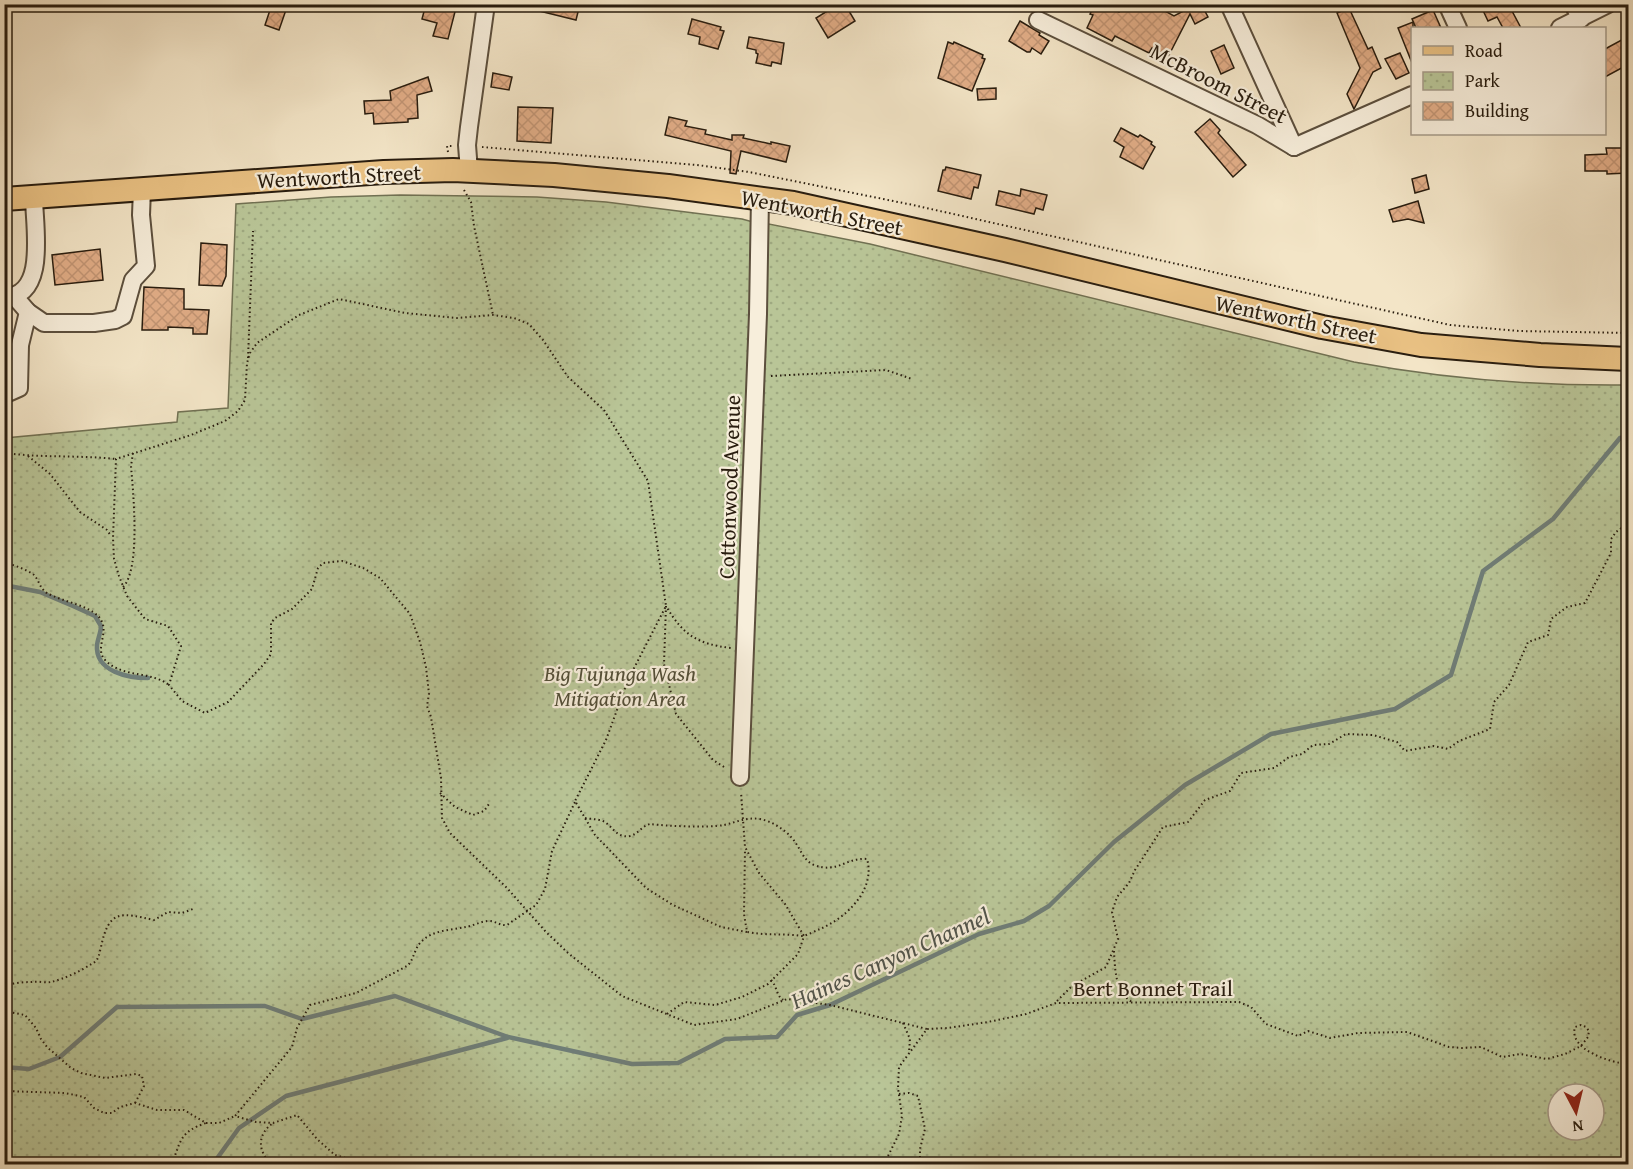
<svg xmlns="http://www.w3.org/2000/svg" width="1633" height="1169" viewBox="0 0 1633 1169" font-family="'Gentium Book Plus',serif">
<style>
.park{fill:url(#park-dots);stroke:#717153;stroke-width:1.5;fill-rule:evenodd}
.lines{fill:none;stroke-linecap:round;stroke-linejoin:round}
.stream{stroke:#6f7d77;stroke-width:4.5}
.building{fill:url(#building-cross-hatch);stroke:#291d0f;stroke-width:1.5}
.minor-casing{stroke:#5c4f3d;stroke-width:20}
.major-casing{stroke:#291d0f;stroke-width:26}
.path{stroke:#291d0f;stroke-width:2;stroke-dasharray:1.5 3;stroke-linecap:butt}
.minor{stroke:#f7eedb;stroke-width:16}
.major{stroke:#eac284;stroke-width:22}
.labels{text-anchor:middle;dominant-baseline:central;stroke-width:4.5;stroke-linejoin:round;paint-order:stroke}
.street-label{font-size:22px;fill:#291d0f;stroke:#f7eedb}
.park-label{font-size:22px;font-style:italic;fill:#544f38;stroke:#f7eedb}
.water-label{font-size:24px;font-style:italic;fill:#52554c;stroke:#f7eedb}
</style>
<defs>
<pattern id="park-dots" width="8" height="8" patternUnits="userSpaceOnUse" patternTransform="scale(1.5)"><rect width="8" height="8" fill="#b9c597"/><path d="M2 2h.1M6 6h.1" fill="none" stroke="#9fa981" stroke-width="1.8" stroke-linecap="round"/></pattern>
<pattern id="building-cross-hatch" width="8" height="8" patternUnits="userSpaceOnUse" patternTransform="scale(1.5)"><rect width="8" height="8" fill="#e1ad87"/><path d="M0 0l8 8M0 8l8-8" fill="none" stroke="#c19473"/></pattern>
</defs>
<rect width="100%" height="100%" fill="#f3e5c7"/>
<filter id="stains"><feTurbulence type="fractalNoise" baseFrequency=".00333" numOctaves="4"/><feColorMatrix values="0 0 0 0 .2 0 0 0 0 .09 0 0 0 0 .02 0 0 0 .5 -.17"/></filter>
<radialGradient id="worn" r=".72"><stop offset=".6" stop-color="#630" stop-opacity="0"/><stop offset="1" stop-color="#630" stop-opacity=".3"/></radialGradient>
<path class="park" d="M 400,195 L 537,197 L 606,202 L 742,219 L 768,226 L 769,224 L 870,244 L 1354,362 C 1445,379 1536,386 1628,385 L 1628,1164 L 5,1164 L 5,438 L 177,422 L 178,412 L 228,408 L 236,204 L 331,197 ZM 1558,1094 L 1594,1094 L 1594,1130 L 1558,1130 Z"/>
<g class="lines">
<g class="stream">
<path d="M 4,585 L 40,592 L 73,606 L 95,616 L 101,626 C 101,632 98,638 97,645 C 95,672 129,678 148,678"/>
<path d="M 4,1067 L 29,1069 L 60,1057 L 117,1007 L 265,1006 L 302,1019 L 395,996 L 508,1037 L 632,1064 L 678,1063 L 725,1039 L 777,1037 L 797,1015 L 830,1005 L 979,934 L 1024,921 L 1049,906 L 1114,842 L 1185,785 L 1271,734 L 1395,709 L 1451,675 L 1483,571 L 1553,519 L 1620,438 L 1628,436"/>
<path d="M 213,1164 L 239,1128 L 286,1096 L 507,1038"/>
</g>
</g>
<g class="building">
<path d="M 272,4 L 288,4 L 279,30 L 265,25 Z"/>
<path d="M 426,4 L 457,4 L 448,39 L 433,36 L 437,23 L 422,19 Z"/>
<path d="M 532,4 L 580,4 L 576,20 L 531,9 Z"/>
<path d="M 1095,4 L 1103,4 L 1119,12 L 1123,4 L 1152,4 L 1174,16 L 1197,4 L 1201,4 L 1208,17 L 1195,24 L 1190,14 L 1168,57 L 1152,48 L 1149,53 L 1115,36 L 1112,41 L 1087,28 L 1093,15 L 1090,14 Z"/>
<path d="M 1480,4 L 1520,4 L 1511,9 L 1521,28 L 1503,28 L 1497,17 L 1488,21 Z"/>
<path d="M 837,5 L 840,9 L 846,6 L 855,21 L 828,38 L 816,18 Z"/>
<path d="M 1349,8 L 1368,49 L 1372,47 L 1381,68 L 1373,72 L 1354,109 L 1347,94 L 1360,68 L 1337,13 Z"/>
<path d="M 1433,10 L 1441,28 L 1416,28 L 1412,19 Z"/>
<path d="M 692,19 L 721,27 L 720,30 L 724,31 L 718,49 L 699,44 L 700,37 L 688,34 Z"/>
<path d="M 1020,21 L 1040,33 L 1039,35 L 1049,41 L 1041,54 L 1032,48 L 1030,52 L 1027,52 L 1009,41 Z"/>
<path d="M 1413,22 L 1413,63 L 1412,63 L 1398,28 Z"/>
<path d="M 1629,36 L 1629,64 L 1605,77 L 1605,49 Z"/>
<path d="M 749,37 L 784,43 L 781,64 L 772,62 L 771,66 L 756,63 L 758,54 L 756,53 L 756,50 L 747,48 Z"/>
<path d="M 948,42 L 953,44 L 954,42 L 983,55 L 982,58 L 985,59 L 972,91 L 938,78 Z"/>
<path d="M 1224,45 L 1234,68 L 1221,74 L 1211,51 Z"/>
<path d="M 1400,53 L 1409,73 L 1396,79 L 1385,59 Z"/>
<path d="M 493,73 L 512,77 L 509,90 L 491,87 Z"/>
<path d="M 428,77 L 432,91 L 417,95 L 418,118 L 408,119 L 408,122 L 374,124 L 373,113 L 365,114 L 364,101 L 391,100 L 390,91 Z"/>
<path d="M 996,88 L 996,99 L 978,100 L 977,89 Z"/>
<path d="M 518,107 L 553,108 L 551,143 L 517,141 Z"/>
<path d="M 669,117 L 687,121 L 685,126 L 706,130 L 705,134 L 732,140 L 732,135 L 744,135 L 743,138 L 771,144 L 771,142 L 790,146 L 786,162 L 741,151 L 736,174 L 730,173 L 731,151 L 665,135 Z"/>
<path d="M 1210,119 L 1220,130 L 1218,133 L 1246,165 L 1233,177 L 1195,132 Z"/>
<path d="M 1121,128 L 1138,137 L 1140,135 L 1152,142 L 1151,144 L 1155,147 L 1143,169 L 1120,157 L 1124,147 L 1114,141 Z"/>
<path d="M 1606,148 L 1626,148 L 1626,156 L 1629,156 L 1627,173 L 1607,174 L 1607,171 L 1585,171 L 1585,155 L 1607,154 Z"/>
<path d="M 946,167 L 981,175 L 978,188 L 974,187 L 971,199 L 938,191 L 943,170 L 945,170 Z"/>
<path d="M 1426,175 L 1429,189 L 1415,193 L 1412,179 Z"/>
<path d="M 1021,189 L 1047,195 L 1043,210 L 1036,208 L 1034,214 L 996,205 L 999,191 L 1020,196 Z"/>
<path d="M 1418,201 L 1424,223 L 1408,219 L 1393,222 L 1389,210 Z"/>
<path d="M 201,243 L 227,245 L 226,276 L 222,286 L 199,285 Z"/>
<path d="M 100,249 L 103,280 L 55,285 L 52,255 Z"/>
<path d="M 144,287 L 184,289 L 184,309 L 209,310 L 207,334 L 193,334 L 193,328 L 168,327 L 168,330 L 142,330 Z"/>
</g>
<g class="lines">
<defs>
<g id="minor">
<path d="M 1229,4 L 1294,147"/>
<path d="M 1447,4 L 1458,28"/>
<path d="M 1573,4 L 1581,19"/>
<path d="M 1038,20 L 1257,125 L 1294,147"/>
<path d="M 1560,28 L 1608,4"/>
<path d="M 1294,147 L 1412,95"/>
<path d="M 469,171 L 467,145 L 469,127 L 486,4"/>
<path d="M 5,297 C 48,296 34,226 34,197"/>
<path d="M 15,297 L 28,312 L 44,323 L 94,323 L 115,320 L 123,316 L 133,280 L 146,266 L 141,215 L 142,189"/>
<path d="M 4,392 L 10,392 L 19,388 L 20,345 L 28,312"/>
<path d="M 740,777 L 758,314 L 760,198"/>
</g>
<path id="major" d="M 4,199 L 384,172 L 453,170 L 554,175 L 668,186 L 793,203 L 1005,250 L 1322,327 L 1421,345 L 1540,355 L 1628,359"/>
</defs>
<use href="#minor" class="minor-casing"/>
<use href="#major" class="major-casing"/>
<g class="path">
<path d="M 482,147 L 697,165 L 749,172 L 913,205 L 1450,325 L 1519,331 L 1628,333"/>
<path d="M 448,152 L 447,146 L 453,146"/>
<path d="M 464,190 L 471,202 L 474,226 L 493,315"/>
<path d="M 248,358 L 253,231"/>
<path d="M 771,376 L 886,370 L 912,379"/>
<path d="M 5,453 C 42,458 79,455 116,459"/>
<path d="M 28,456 L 50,474 L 80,512 L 107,530 L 111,536"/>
<path d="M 4,562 C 13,565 26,569 34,575 C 39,580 40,589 47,593 C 62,602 96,606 102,622 C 108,635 94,650 106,661 C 124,678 151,671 169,685"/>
<path d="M 123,587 C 141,569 133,491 131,466 L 133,453"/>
<path d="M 724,767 L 713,760 L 676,714 L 664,664 L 666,606 C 683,635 697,644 731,648"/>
<path d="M 440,793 L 455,807 L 473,815 L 484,811 L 489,804"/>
<path d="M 585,818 C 590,819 595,819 600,820 C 612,823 615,839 630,836 C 638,834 642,826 650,824 C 667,826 708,828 724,825 C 737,822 746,817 760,819 C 771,821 784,829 791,837 C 800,846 802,860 814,865 C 838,874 846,857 867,859 C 876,890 846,918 820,929 C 815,931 808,935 803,936 C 799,936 796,935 793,935 C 777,934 763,935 747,932 L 744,914 L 745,850"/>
<path d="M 747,932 L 721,927 L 673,905 L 646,888 L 595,835 L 575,801 L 606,740 L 628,680 L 666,606 L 648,481 L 604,410 L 568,377 L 543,340 L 529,324 L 514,318 L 493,315 L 457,318 L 405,313 L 339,299 L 299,315 L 257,343 L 250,353 L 247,363 L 245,400 L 238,411 L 225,421 L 191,435 L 116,459 L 113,538 L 114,559 L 119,576 L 127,596 L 145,619 L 168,626 L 181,646 L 169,685 L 182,701 L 205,713 L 228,702 L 264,664 L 271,654 L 271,623 L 275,618 L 292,609 L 312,589 L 318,568 L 323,563 L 342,561 L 363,568 L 380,578 L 410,614 L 420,642 L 426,667 L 429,694 L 427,706 L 431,717 L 441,778 L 442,818 L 450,833 L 507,888 L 546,932 L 568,953 L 622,996 L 694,1025 L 737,1019 L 787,999 L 830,1005 L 927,1029"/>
<path d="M 1114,951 C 1115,969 1115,992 1132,1002"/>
<path d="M 771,980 C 777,986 776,995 783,1000"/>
<path d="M 4,986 C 13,983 23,982 32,982 C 38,981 45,983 51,982 C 64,979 81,971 93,963 C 99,960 99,954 101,947 C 109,908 122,913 154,920 L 168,912 L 182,913 L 193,909"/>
<path d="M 1057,1001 L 1072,986 L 1106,967 L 1118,939 L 1112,912 L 1117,897 L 1129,883 L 1135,870 L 1163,827 L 1188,822 L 1205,800 L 1230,791 L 1241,773 L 1274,768 L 1289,757 L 1302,754 L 1313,745 L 1329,744 L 1346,734 L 1373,735 L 1397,742 L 1405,751 L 1434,746 L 1448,749 L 1459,741 L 1490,729 L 1494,702 L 1509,685 L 1528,642 L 1548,635 L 1551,619 L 1567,607 L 1585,603 L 1611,553 L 1611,539 L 1616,532 L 1628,523"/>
<path d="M 4,1011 L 25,1015 L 36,1028 L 41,1039 L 47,1047 L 71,1068 L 81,1073 L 105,1078 L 136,1074 L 142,1076 L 144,1086 L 135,1103"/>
<path d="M 667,1014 L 684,1002 L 715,1005 L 742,997 L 768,984 L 798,954 L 804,936 L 785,904 L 759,873 L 745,847 L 741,792"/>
<path d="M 903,1023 L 910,1039 L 909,1052"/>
<path d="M 4,1091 L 65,1093 L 84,1097 L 94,1108 L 104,1113 L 112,1113 L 120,1107 L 135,1103 L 157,1110 L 184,1110 L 206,1123 C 180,1132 181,1140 172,1164"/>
<path d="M 899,1094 L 909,1093 L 918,1096 L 925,1129 L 920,1149 L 920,1164"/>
<path d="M 206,1123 L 219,1123 L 235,1116"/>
<path d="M 268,1161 C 257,1147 259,1133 273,1123"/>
<path d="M 367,1164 L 335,1155 L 317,1139 L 297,1115 L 273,1123 L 256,1122 L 235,1116 L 292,1047 L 297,1028 L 310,1005 L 356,993 L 407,966 C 414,960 414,949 421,942 C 432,930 451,930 466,927 C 473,926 481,921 489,921 C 496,921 500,926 507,925 L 536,905 L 545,889 L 552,851 L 575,802"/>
<path d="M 884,1164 L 899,1134 L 902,1116 L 898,1088 L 899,1067 L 927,1029 L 948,1028 L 988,1022 L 1026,1014 L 1056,1003 L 1239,1002 L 1251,1007 L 1266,1024 L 1298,1036 L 1308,1031 L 1330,1038 L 1358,1033 L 1407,1032 L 1449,1047 L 1462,1048 L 1481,1047 L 1502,1057 L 1520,1054 L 1547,1059 L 1565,1054 L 1581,1046 L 1588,1037 L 1589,1031 L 1586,1027 L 1581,1025 L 1575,1027 C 1568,1050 1612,1063 1628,1064"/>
</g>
<use href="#minor" class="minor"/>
<use href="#major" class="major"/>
</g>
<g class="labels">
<g class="street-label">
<text transform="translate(1219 83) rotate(27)">McBroom Street</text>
<text transform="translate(339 176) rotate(-3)">Wentworth Street</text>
<text transform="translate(822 212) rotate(11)">Wentworth Street</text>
<text transform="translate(1296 319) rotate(12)">Wentworth Street</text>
<text transform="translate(729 487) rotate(-88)">Cottonwood Avenue</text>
<text x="1153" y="988">Bert Bonnet Trail</text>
</g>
<g class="park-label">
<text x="620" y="673">Big Tujunga Wash<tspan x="620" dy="25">Mitigation Area</tspan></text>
</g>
<g class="water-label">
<text transform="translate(890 958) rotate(-24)">Haines Canyon Channel</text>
</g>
</g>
<rect width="1633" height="1169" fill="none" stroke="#f3e5c7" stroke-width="24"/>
<rect x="6" y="6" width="1621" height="1157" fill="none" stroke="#291d0f" stroke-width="3"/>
<rect x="12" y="12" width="1609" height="1145" fill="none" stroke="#291d0f" stroke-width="1.5"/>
<rect x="1411" y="27" width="195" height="108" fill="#f7eedb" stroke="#a59a89" stroke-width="1.5"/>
<rect x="1423" y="46" width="30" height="9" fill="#eac284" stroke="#a59a89" stroke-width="1.5"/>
<text x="1465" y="57" font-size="18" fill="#291d0f">Road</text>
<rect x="1423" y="72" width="30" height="18" fill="url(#park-dots)" stroke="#a59a89" stroke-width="1.5"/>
<text x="1465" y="87" font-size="18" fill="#291d0f">Park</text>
<rect x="1423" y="102" width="30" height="18" fill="url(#building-cross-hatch)" stroke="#a59a89" stroke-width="1.5"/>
<text x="1465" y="117" font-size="18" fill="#291d0f">Building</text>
<g transform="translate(1576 1112) rotate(173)"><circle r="28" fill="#f7eedb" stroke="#a59a89" stroke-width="1.5"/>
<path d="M0-4.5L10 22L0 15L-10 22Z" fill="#8f2418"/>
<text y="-9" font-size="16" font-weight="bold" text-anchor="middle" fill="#291d0f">N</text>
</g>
<rect width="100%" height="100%" filter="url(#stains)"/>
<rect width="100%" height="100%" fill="url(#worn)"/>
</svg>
